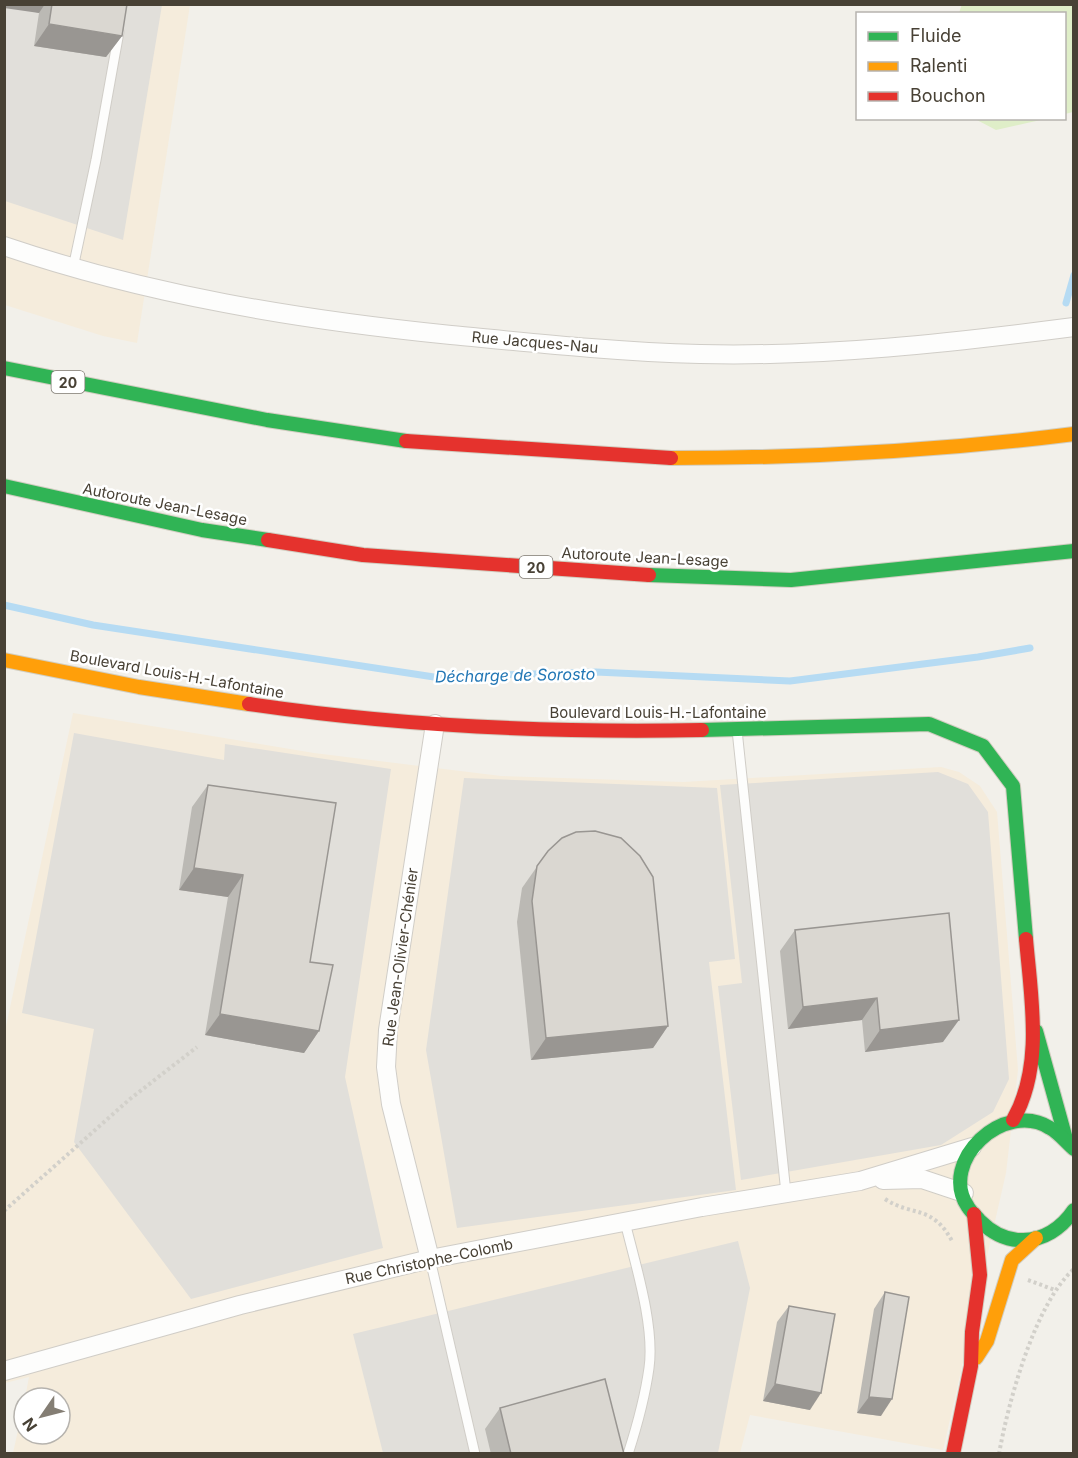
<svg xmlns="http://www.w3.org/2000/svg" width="1078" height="1458" viewBox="0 0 1078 1458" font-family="Inter,sans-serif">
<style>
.commercial{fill:#f5ecdc}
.green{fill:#dfeec8}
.parking{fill:#e1dfda}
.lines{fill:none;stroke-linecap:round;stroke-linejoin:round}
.stream{stroke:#b6dbf3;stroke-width:7}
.lane-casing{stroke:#d0cdc7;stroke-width:11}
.street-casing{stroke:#d0cdc7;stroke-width:20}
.fast-casing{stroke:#d1cdc0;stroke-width:16}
.slow-casing{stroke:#d1cdc0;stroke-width:16}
.jam-casing{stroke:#d1cdc0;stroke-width:16}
.path{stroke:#d2d0ca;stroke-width:4;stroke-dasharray:3 3;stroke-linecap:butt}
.lane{stroke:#fdfdfc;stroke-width:9}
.street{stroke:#fdfdfc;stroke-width:18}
.fast{stroke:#30b455;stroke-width:14}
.slow{stroke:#ff9f0a;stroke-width:14}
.jam{stroke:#e5322d;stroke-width:14}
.wall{fill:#bbb9b4}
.shaded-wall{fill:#999692}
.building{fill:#dad7d1;stroke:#999692;stroke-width:1.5}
.labels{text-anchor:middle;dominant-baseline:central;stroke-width:5;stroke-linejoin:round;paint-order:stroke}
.shield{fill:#fff;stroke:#7f7a72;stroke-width:1.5}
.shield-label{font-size:14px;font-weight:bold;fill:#484135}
.street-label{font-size:15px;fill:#484135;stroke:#fff}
.water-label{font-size:16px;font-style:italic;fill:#2377b5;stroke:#fff}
</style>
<rect width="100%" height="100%" fill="#f2f0ea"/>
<g class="commercial">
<path d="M 4,5 L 190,5 L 137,343 L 103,336 L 5,305 Z"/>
<path d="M 73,713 L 314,753 L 501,776 L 683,782 L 941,767 L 959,772 L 980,786 L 997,812 L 1018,1070 L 1006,1173 L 943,1450 L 750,1415 L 740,1453 L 13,1453 L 24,1403 L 24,1434 L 60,1434 L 60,1398 L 25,1398 L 29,1377 L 5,1383 L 5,1031 Z"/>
</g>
<g class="green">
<path d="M 962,4 L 1073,5 L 1073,112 L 1065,114 L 1064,14 L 959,13 Z"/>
<path d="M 975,119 L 1045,119 L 996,130 Z"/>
</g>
<g class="parking">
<path d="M 5,5 L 162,5 L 123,240 L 5,201 Z"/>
<path d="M 74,733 L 224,760 L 225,744 L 391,769 L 345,1077 L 383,1248 L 191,1299 L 74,1142 L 94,1029 L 22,1013 Z"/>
<path d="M 938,772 L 968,784 L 988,812 L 1009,1079 L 993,1112 L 941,1145 L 741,1180 L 718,986 L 742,983 L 720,785 Z"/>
<path d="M 464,778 L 717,788 L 735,959 L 709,962 L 736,1190 L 457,1228 L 426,1050 Z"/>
<path d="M 738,1241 L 750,1288 L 718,1453 L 383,1453 L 353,1334 Z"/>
</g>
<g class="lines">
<g class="stream">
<path d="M 1066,303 L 1074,275"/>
<path d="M 4,605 L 93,625 L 434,677 L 596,672 L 790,681 L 978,657 L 1030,648"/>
</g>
<defs>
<g id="lane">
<path d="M 73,268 L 96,160 L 119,32"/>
<path d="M 737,730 L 786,1193"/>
<path d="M 625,1222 C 635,1263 655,1326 649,1368 C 645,1397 637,1426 628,1454"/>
<path d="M 430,1259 L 475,1454"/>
</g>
<g id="street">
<path d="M 4,246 C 148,295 301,320 451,335 C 534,343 617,352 700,354 C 825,357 950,343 1074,327"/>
<path d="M 883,1180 L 922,1179 L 964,1193"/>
<path d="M 430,1259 L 391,1104 L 386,1067 L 388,1030 L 435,724"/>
<path d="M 4,1371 L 240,1305 L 430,1259 L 702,1207 L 860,1181 L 972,1147"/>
</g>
<g id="fast">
<path d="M 4,368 L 267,420 L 406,441"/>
<path d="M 4,486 L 202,530 L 268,540"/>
<path d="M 649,575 L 791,580 L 1074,551"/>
<path d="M 702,730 L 929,724 L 983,746 L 1013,786 L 1026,939"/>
<path d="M 1036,1031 L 1066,1139"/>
<path d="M 1074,1149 C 1066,1142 1059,1133 1050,1128 C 1005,1099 937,1161 968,1207 C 971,1212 976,1216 980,1221 C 991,1232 1005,1240 1021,1240 C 1043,1241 1062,1228 1074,1210"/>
</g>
<g id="slow">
<path d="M 671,458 C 805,458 940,451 1074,434"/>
<path d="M 4,660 L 139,687 L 249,704"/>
<path d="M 976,1358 L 987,1341 L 1012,1260 L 1036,1238"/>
</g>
<g id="jam">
<path d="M 406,441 L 671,458"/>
<path d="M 268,540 L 363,555 L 649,575"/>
<path d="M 249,704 C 398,726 550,733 702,730"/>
<path d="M 1013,1120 C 1044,1066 1031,998 1026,939"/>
<path d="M 953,1454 L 971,1366 L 972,1332 L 980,1275 L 974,1214"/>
</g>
</defs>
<use href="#lane" class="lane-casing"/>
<use href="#street" class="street-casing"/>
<use href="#fast" class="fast-casing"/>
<use href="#slow" class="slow-casing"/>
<use href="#jam" class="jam-casing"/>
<g class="path">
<path d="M 885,1199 C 912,1217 932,1204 952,1241"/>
<path d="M 4,1211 L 130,1099 L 197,1047"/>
<path d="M 1028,1280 L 1055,1290"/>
<path d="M 999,1454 C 1008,1403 1035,1303 1074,1269"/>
</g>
<use href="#lane" class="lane"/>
<use href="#street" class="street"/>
<use href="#fast" class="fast"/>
<use href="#slow" class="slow"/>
<use href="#jam" class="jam"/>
</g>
<g class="wall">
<path d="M 4,4 L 127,4 L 122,36 L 106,57 L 34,46 L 39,13 Z"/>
<path d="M 208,785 L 310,962 L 319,1031 L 304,1053 L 205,1035 L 228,897 L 179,890 L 192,807 Z"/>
<path d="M 548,851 L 668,1026 L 653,1048 L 531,1060 L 517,922 L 522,888 Z"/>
<path d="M 795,930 L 943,1042 L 865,1052 L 862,1020 L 788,1029 L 780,951 Z"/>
<path d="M 885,1292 L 881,1416 L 857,1413 L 874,1309 Z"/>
<path d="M 789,1306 L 810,1410 L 763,1401 L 777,1322 Z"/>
<path d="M 500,1408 L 624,1454 L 491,1454 L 485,1429 Z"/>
</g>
<g class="shaded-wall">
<path d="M 4,4 L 45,4 L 39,13 L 4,8 Z"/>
<path d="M 49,24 L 122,36 L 106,57 L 34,46 Z"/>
<path d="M 194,868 L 243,875 L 228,897 L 179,890 Z"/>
<path d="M 877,998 L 862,1020 L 788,1029 L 803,1007 Z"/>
<path d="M 220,1014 L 319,1031 L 304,1053 L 205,1035 Z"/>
<path d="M 959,1020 L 943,1042 L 865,1052 L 880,1030 Z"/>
<path d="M 668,1026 L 653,1048 L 531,1060 L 546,1038 Z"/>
<path d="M 775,1384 L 821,1393 L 810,1410 L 763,1401 Z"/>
<path d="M 869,1397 L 892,1399 L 881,1416 L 857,1413 Z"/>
</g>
<g class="building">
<path d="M 52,4 L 127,4 L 122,36 L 49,24 Z"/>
<path d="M 208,785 L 336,803 L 310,962 L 333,965 L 319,1031 L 220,1014 L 243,875 L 194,868 Z"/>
<path d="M 595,831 L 621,838 L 640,856 L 653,877 L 668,1026 L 546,1038 L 532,901 L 537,866 L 548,851 L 562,838 L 576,832 Z"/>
<path d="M 949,913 L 959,1020 L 880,1030 L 877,998 L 803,1007 L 795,930 Z"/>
<path d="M 885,1292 L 909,1297 L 892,1399 L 869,1397 Z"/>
<path d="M 789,1306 L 835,1314 L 821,1393 L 775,1384 Z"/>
<path d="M 605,1379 L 624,1454 L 511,1454 L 500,1408 Z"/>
</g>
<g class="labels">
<g class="shield">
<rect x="51.5" y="371" width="33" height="22" rx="4.5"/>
<rect x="519.5" y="556" width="33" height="22" rx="4.5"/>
</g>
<g class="shield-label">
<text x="68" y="382">20</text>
<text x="536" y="567">20</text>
</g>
<g class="street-label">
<text transform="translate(535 342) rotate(5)">Rue Jacques-Nau</text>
<text transform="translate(165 504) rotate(11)">Autoroute Jean-Lesage</text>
<text transform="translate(645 557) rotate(3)">Autoroute Jean-Lesage</text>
<text transform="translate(177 674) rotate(10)">Boulevard Louis-H.-Lafontaine</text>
<text x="658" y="712">Boulevard Louis-H.-Lafontaine</text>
<text transform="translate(400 957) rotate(-82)">Rue Jean-Olivier-Chénier</text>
<text transform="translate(429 1261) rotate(-12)">Rue Christophe-Colomb</text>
</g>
<g class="water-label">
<text transform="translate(515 675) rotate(-1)">Décharge de Sorosto</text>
</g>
</g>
<rect width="1078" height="1458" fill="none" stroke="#484135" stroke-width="12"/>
<rect x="856" y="12" width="210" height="108" fill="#ffffff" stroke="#b6b3ae" stroke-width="1.5"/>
<rect x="868" y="32" width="30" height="9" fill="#30b455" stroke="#b6b3ae" stroke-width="1.5"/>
<text x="910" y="42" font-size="18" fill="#484135">Fluide</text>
<rect x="868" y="62" width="30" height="9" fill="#ff9f0a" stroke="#b6b3ae" stroke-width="1.5"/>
<text x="910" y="72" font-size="18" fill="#484135">Ralenti</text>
<rect x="868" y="92" width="30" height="9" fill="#e5322d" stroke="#b6b3ae" stroke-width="1.5"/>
<text x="910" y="102" font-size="18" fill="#484135">Bouchon</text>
<g transform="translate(42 1416) rotate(235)"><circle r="28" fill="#ffffff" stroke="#b6b3ae" stroke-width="1.5"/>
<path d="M0-4.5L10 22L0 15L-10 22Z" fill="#847e74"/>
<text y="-9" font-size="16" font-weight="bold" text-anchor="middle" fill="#484135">N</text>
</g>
</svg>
